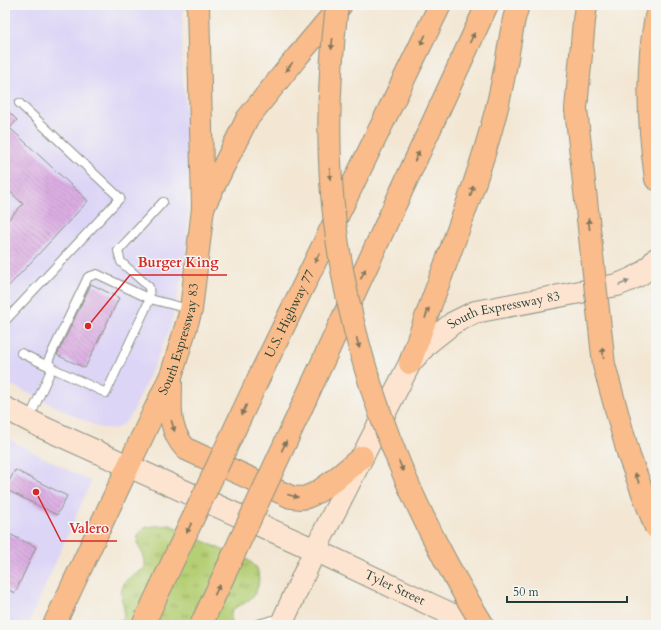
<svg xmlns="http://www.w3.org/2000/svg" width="661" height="630" viewBox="0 0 661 630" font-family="Cardo,serif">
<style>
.built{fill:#ddd5f6}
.grass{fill:url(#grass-tufts);stroke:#6a8654}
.building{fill:url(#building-back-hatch)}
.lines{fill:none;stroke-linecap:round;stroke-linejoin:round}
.lane-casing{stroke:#899284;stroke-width:10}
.secondary-casing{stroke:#899284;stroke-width:24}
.primary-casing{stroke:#899284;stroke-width:24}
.highway-casing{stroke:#899284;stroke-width:24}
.lane{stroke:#fff;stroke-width:8}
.secondary{stroke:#fde4d0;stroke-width:22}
.primary{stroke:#f9bc8a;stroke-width:22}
.highway{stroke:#f9bc8a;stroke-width:22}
.highway-bridge-casing{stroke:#899284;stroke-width:24;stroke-linecap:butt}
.highway-bridge{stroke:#f9bc8a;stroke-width:22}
.oneway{fill:#81765b}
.oneway2{fill:#8e9082}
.labels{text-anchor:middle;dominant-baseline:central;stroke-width:3;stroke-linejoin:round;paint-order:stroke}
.street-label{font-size:13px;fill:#1f3d34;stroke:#f6f6f2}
.leader{fill:none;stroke:#d62828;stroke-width:1.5}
.callout-dot{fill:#d62828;stroke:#f6f6f2;stroke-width:1.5}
.callout-label{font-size:14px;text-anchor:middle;font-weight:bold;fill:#d62828;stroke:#f6f6f2;stroke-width:3;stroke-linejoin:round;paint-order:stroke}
</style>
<defs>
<pattern id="grass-tufts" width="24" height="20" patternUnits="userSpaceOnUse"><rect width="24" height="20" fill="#b5cf74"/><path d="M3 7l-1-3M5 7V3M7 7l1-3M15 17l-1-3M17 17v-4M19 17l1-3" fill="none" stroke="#93a960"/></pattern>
<pattern id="building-back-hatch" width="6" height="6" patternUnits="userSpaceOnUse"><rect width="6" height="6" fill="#dcaee2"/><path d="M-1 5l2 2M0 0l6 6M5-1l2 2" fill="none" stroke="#b28fb8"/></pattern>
</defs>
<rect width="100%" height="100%" fill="#f6f6f2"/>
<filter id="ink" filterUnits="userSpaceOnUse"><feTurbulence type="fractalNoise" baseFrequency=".025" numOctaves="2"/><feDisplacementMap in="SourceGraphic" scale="8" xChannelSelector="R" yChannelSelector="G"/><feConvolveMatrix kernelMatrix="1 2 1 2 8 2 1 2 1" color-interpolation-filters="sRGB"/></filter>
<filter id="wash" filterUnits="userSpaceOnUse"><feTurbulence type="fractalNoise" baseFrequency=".012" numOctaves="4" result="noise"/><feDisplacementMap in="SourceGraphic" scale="16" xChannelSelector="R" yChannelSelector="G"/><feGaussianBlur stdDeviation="0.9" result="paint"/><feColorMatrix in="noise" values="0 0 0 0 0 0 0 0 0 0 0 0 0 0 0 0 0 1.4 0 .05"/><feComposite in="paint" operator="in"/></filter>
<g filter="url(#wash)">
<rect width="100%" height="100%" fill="#f3e7d4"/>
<g class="built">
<path d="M 5,5 L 183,5 L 182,63 L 189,148 L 187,252 L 170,329 L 133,412 L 125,423 L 115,429 L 100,428 L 5,382 Z"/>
<path d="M 5,437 L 91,482 L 28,625 L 5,625 Z"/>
</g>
<path class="grass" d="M 170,525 L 235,556 L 248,560 L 257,568 C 261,582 258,594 246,602 C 242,605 232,607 231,613 C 230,614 232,621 231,625 L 114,625 C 135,614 116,603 123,586 C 127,575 139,575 145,567 C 147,549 127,543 145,527 Z"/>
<g id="blocks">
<g class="building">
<path d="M 7,110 L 17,120 L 10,128 L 88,201 L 5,290 L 5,223 L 23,204 L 5,187 L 5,112 Z"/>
<path d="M 91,284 L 119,298 L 85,368 L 57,355 Z"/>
<path d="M 15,470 L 67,496 L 57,515 L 5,489 Z"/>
<path d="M 5,532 L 36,547 L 15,593 L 5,588 Z"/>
</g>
</g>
</g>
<g filter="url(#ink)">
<use href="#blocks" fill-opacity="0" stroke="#899284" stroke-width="1"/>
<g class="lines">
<defs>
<g id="lane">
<path d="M 5,321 L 120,198 L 19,103"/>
<path d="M 21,353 L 52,368"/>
<path d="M 52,368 L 48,361 L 88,277 L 97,274 L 150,299 L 149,287 L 121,262 L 118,251 L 163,202"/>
<path d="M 29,419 L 52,368 L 106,393 L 150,299 L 189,309"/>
<path d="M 254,625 L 280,618"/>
</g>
<g id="secondary">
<path id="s1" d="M 5,408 L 44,428 L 315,550 L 474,625"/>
<path id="s2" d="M 281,625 L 315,550 L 410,363 L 428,343 L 453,323 L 475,312 L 617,285 C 635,278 644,275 656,259"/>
</g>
<g id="primary">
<path d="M 656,17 C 646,67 649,128 656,179"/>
<path d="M 171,382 C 171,409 167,428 186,449 L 291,497 C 297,498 303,499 309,496 C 324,491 349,467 362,457"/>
<path id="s3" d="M 54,625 L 172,373 L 191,310 L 203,208 L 198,5"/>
</g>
<g id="highway">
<path d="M 576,109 L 584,21 L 586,5"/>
<path d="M 203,208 L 247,119 L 297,57 L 341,5"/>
<path d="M 410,363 C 438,279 474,197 496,111 C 504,81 508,50 514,19 L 518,5"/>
<path id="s4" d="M 260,375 L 440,5"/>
<path d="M 306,398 L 487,5"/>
</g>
</defs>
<use href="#lane" class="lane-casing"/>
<use href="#secondary" class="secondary-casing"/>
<use href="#primary" class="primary-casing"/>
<use href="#highway" class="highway-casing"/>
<use href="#lane" class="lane"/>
<use href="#secondary" class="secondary"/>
<use href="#primary" class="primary"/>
<use href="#highway" class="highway"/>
<defs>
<g id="highway-bridge">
<path d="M 337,5 C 330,64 327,122 331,181 C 342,338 399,492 483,625"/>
<path d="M 576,109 L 604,365 L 629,456 L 656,528"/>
<path d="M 143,625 L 260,375"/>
<path d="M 201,625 L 306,398"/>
</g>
</defs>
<use href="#highway-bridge" class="highway-bridge-casing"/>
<use href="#highway-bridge" class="highway-bridge"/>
</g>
<defs><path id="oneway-solid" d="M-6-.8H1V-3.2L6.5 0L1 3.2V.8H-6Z"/></defs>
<g class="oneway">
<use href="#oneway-solid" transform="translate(472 38) rotate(-65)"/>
<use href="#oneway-solid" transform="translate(423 40) rotate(116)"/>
<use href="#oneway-solid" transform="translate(332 44) rotate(96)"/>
<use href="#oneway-solid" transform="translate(289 67) rotate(129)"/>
<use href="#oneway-solid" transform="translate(417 156) rotate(-65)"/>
<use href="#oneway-solid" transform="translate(330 174) rotate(87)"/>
<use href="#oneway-solid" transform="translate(472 191) rotate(-73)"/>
<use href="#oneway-solid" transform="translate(589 224) rotate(-96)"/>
<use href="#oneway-solid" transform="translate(317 258) rotate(116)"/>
<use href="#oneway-solid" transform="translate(363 274) rotate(-65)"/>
<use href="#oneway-solid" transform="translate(427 313) rotate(-70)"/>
<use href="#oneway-solid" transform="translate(358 343) rotate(75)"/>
<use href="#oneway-solid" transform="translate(603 353) rotate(-96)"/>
<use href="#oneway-solid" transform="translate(244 410) rotate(115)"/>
<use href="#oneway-solid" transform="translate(173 426) rotate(73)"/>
<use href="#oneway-solid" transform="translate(284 446) rotate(-65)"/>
<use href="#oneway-solid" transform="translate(401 466) rotate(68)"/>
<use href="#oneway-solid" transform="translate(637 478) rotate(-111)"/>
<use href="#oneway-solid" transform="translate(293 496) rotate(14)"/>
<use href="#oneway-solid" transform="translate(189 528) rotate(115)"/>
<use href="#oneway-solid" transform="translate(217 590) rotate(-65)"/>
</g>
<use class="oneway2" href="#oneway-solid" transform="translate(624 283) rotate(-22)"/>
</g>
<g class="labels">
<g class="street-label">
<text stroke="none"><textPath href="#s2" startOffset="404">South Expressway 83</textPath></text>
<text stroke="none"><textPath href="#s4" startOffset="68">U.S. Highway 77</textPath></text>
<text stroke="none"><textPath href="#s3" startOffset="313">South Expressway 83</textPath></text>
<text stroke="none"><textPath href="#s1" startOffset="429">Tyler Street</textPath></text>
</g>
</g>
<path class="leader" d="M88 326L130 275H227M36 492L61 541H117"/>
<g class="callout-dot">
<circle cx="88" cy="326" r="4"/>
<circle cx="36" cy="492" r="4"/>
</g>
<g class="callout-label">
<text x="178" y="267">Burger King</text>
<text x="89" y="533">Valero</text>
</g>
<rect width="661" height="630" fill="none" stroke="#f6f6f2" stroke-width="20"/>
<path d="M507 596v6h120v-6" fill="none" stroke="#1f3d34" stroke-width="2"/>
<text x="513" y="596" font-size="12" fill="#1f3d34" stroke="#f6f6f2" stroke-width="3" paint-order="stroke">50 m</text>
</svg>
